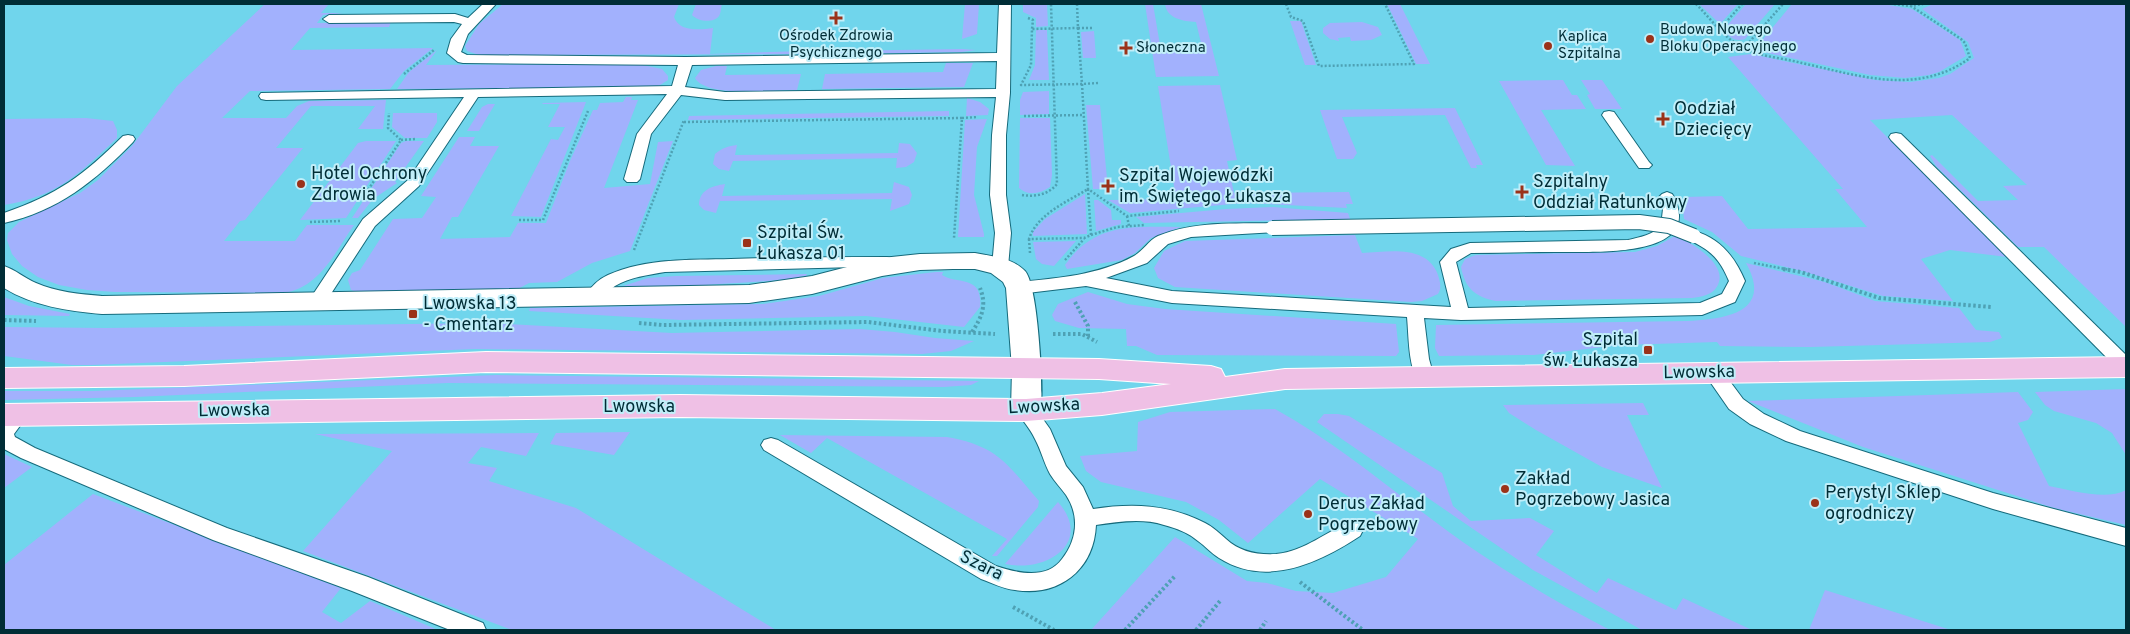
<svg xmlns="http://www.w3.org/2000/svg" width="2130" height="634" viewBox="0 0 2130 634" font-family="Overpass,sans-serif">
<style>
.green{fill:#a2b1fd}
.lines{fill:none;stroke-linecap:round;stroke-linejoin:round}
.service-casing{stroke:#156a7b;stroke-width:2}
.minor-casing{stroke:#156a7b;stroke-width:2}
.primary-casing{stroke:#fff;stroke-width:2}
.path-far1{stroke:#4ea1b4;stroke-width:2.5;stroke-dasharray:2 2;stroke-linecap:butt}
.path{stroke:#4ea1b4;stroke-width:4;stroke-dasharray:2.5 2.5;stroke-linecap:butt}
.service{fill:#fff;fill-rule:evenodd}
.minor{fill:#fff;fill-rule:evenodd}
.primary{fill:#efc0e5;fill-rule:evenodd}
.service-bridge-casing{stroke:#156a7b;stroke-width:16;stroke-linecap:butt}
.service-bridge{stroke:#fff;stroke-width:14}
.poi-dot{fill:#9b3219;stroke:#c0eef9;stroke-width:2}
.labels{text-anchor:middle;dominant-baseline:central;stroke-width:4;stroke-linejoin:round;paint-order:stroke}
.far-poi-label{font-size:15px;fill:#002d36;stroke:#c0eef9;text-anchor:start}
.poi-label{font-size:18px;fill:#002d36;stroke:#c0eef9;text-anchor:start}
.street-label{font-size:18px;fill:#002d36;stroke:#c0eef9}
</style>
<rect width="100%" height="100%" fill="#70d5ec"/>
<g class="green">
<path d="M 265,4 L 329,4 L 321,13 L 343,13 L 323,15 L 317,23 L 391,22 L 389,27 L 310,28 L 291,50 L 433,48 L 404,71 L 390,89 L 250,91 L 222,118 L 286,118 L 297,106 L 309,101 L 386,100 L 383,129 L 358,129 L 375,106 L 311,106 L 276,148 L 303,148 L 245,220 L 240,221 L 224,241 L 295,241 L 307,225 L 354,225 C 335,252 320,288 283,293 L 115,292 L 87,290 L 59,285 L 38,277 L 22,266 L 12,254 L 7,240 L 8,233 L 19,222 L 80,193 L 98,180 L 132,146 L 177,86 Z"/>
<path d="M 503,4 L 679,4 L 674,17 C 679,32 700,30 713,28 L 710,54 L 804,51 L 806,54 L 479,55 L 467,51 L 465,46 L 479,24 Z"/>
<path d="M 696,4 L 722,4 C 721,7 721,13 719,16 C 713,24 697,21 692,15 Z"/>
<path d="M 965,4 L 979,4 L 977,34 L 962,39 Z"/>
<path d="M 1023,4 L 1047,4 L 1048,26 L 1036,27 L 1036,18 L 1023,12 Z"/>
<path d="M 1145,4 L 1153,4 L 1160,45 L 1163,47 L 1202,47 L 1196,22 C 1183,21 1167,19 1165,4 L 1201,4 L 1219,76 L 1156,77 Z"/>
<path d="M 1387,4 L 1400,4 L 1430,64 L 1416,64 Z"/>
<path d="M 1699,4 L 1738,4 L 1720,24 Z"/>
<path d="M 1746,4 L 1775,4 L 1745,39 C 1736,42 1728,38 1724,29 Z"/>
<path d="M 1792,4 L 1883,4 L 1912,9 L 1960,40 L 1966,56 L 1939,72 L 1929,75 L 1905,78 L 1870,75 L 1767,53 L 1759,47 L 1759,44 Z"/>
<path d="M 1933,4 L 2126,4 L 2126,327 L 2044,247 L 2018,247 L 1936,166 L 1930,156 L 1932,155 L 1978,201 L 2018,200 L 2003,186 L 2027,185 L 1952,115 L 1870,120 L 2007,257 L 1950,250 L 1921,259 L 1953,301 L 1883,296 L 1802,271 L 1741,256 L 1712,232 L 1684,219 L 1682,202 L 1688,202 L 1685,197 L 1722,196 L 1748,229 L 1867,227 L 1835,189 L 1843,189 L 1728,57 L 1751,54 L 1875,80 L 1910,82 L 1939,78 L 1950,74 L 1974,58 L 1968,42 L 1922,9 Z"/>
<path d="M 1290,21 L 1301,21 L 1316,65 L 1305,65 Z"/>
<path d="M 1362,22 L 1378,27 L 1382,35 L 1371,40 L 1351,41 L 1350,37 L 1338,38 L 1339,41 L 1330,39 L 1323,33 L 1323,28 L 1330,23 Z"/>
<path d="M 1036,30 L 1047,30 L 1049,80 L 1029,80 L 1035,65 Z"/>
<path d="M 1094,31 L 1096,58 L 1083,58 L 1081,32 Z"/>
<path d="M 962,49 L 976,50 L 962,52 L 830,54 L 833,51 Z"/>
<path d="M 437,50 L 426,65 L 638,64 L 662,69 L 668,76 L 668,80 L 657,87 L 397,89 L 409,72 Z"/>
<path d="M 946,63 L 973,63 L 964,87 L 822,89 L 825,74 L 943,72 Z"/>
<path d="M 716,66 L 727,66 L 725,75 L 801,74 L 797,90 C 774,90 706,98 695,78 L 701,70 Z"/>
<path d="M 1563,80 L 1572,95 L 1577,95 L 1586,109 L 1541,110 L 1575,166 L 1546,165 L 1499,81 Z"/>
<path d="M 1581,80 L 1602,80 L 1622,109 L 1595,109 L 1587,95 L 1590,94 Z"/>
<path d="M 1220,85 L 1237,160 L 1227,161 L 1234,193 L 1349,192 L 1353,204 L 1346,204 L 1347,208 L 1245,203 L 1130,213 L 1108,200 L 1176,199 L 1158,86 Z"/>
<path d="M 1049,91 L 1049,114 L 1020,115 L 1020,100 L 1023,92 Z"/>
<path d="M 626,97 L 632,97 L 631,100 L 638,100 L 604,188 L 650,184 L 658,142 L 673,141 L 630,251 L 592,263 L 557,282 L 529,283 L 516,290 L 357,292 L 351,290 L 348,280 L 352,273 L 360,270 L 393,219 L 422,218 L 436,197 L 421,196 L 459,137 L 475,137 L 470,146 L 499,146 L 458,217 L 452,217 L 440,239 L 510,237 L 518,223 L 546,223 L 570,161 L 593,110 L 597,110 L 600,103 L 623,102 Z"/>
<path d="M 967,98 L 980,102 L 989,109 L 988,115 L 966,116 Z"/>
<path d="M 586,102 L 541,217 L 511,216 L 551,139 L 558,140 L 565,127 L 548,127 L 560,104 L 542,104 L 543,103 Z"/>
<path d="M 488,104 L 495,104 L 479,131 L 467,131 L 482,107 Z"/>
<path d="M 1086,105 L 1100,105 L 1108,189 L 1093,189 Z"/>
<path d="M 1455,108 L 1483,165 L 1476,165 L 1477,168 L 1471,168 L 1445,115 L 1342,117 L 1357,153 L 1353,159 L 1337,159 L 1320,110 Z"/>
<path d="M 949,111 L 949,116 L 688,120 L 689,116 Z"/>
<path d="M 393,113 L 437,113 L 437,122 L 427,138 L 405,138 L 392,127 Z"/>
<path d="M 86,118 L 113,121 L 117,130 L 117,138 C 80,173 57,197 4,205 L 4,119 Z"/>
<path d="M 1020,118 L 1050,118 L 1052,175 L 1050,187 C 1040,194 1028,196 1019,188 Z"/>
<path d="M 987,119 L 977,147 L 974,195 L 984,234 L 984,237 L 958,237 L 965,120 Z"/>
<path d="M 366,141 L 396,141 L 346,218 L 300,220 L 358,143 Z"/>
<path d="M 406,141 L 424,141 L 395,182 L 397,183 L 373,199 L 358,218 L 352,218 L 401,143 Z"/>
<path d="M 899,143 L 910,144 L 917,153 L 914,162 L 906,167 L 896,168 L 897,158 L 733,161 L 729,171 L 719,169 L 713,164 L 715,154 C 722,148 728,146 737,145 L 735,155 L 898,153 Z"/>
<path d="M 894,182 L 909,187 L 912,195 L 909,204 L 890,211 L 892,199 L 720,201 L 716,213 L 704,210 L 699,205 C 699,190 712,186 725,184 L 722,196 L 892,193 Z"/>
<path d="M 1085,194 L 1087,234 L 1033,236 L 1033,232 L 1045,219 Z"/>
<path d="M 1094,200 L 1098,200 L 1111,210 L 1112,220 L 1121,220 L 1121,224 L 1096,231 Z"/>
<path d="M 1273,207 L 1348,213 L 1350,219 L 1144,223 L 1136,217 L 1226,209 Z"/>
<path d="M 1181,227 L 1151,238 L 1135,253 L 1122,260 L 1067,269 L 1065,265 C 1095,222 1134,227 1181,227 Z"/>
<path d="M 1355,235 L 1362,253 C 1388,252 1427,244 1438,275 C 1440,282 1442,287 1438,294 L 1422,301 L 1411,302 L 1175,287 L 1158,278 L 1154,268 L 1164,251 L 1185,241 Z"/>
<path d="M 1675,236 C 1691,242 1732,266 1716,288 C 1711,295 1701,297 1692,298 L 1496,301 C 1475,297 1465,288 1461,267 L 1465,259 L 1476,255 L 1635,252 L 1657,246 Z"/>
<path d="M 1076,241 L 1054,266 L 1042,264 L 1036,259 L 1033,242 Z"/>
<path d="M 1746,263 L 1825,282 L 1875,301 L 1959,308 L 1976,330 L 1999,332 L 2002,338 L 1990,342 L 1810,347 L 1720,346 L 1717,342 L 1621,345 L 1534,355 L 1439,356 L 1435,348 L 1436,325 L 1687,321 C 1724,319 1774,313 1746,263 Z"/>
<path d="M 936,272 L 943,272 L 942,275 C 957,285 983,274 980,307 L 964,327 L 866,316 L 681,320 L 529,311 L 530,308 L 763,304 L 819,296 L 883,278 Z"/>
<path d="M 807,274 L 806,276 C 768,283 729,283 690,286 C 668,287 642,290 620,287 L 648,278 L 676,276 Z"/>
<path d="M 1088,292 L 1127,304 L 1165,309 L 1396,324 L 1399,352 L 1396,356 L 1157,355 L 1136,346 L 1127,346 L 1126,329 L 1079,328 L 1055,321 L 1052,315 L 1058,304 Z"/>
<path d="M 4,297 L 29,306 L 70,314 L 69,316 L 4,315 Z"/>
<path d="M 489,323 L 672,333 L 860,329 L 895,332 L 935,338 L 974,341 L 951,351 L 922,354 L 475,349 L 91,365 L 72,365 L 4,356 L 4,327 L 106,328 Z"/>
<path d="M 496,375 L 979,381 L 971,385 L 944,387 L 448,383 L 135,397 L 4,400 L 4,391 L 94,391 Z"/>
<path d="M 2126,389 L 2126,455 L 2112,433 L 2096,423 L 2054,411 L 2045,405 L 2035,392 Z"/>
<path d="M 2018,392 L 2033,412 L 2028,420 L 2018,423 L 2049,486 C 2071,490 2106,501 2126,490 L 2126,525 L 2054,508 L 1863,447 L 1748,401 Z"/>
<path d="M 1643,403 L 1649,415 L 1627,415 L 1662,488 L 1602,467 L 1536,430 L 1509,413 L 1503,405 Z"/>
<path d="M 1275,409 C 1348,449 1410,507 1479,553 C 1521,581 1565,607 1610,630 L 1091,630 L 1175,537 L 1247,581 L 1267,583 L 1296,591 L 1333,593 L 1386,577 L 1418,539 L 1320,479 L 1248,543 L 1219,520 L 1186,502 L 1101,482 L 1086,471 L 1080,456 L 1137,451 L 1138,422 L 1170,412 Z"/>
<path d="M 1324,414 L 1338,414 L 1349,416 L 1442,473 L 1453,506 L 1471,521 L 1530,518 L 1554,531 L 1536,555 L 1597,593 L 1608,578 L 1676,610 L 1683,598 L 1752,630 L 1642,630 L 1533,570 L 1317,422 Z"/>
<path d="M 630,432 L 614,455 L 550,444 L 556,433 Z"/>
<path d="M 539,433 L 526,456 L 481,447 L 468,463 L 497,468 L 489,481 L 576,508 L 776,630 L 512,630 L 303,551 L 392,451 L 315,434 Z"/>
<path d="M 780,435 L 947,437 C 998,446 1007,464 1039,501 L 1038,507 L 997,556 L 992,556 L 1007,539 L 827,438 L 811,453 Z"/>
<path d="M 4,454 L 32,467 L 4,488 Z"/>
<path d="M 93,494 L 341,588 L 322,612 L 341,623 L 370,601 L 438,630 L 4,630 L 4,565 Z"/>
<path d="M 1058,502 C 1094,543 1046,573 1005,564 Z"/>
<path d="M 1825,590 L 1951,630 L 1809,630 Z"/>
</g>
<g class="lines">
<defs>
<g id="service">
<path d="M 483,4 L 496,4 L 468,34 L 461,52 L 467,55 L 686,57 L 997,53 L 999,4 L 1011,4 L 1010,93 L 1006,135 L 1006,195 L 1011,233 L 1008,267 L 1006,271 L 1000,272 L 994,271 L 992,267 L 995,233 L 990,195 L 992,135 L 996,97 L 725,100 L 681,95 L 651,134 L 640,179 L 637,182 L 627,182 L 624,179 L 637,134 L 667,94 L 478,97 L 419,186 L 375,226 L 323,306 L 317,308 L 311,306 L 308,302 L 363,219 L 408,180 L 464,97 L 266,100 L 261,99 L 259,96 L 261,93 L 672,86 L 678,65 L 463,63 L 458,62 L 447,53 L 451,39 L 462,24 L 454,22 L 329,23 L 323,19 L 329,15 L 455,14 L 468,18 ZM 997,61 L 996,89 L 725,92 L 685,87 L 692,65 Z"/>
<path d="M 1609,111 L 1614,112 L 1649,162 L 1652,165 L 1649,168 L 1639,168 L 1602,115 L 1604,112 Z"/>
<path d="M 1896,133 L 1901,134 L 2126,355 L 2126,372 L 2120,371 L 1891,140 L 1889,137 L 1891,134 Z"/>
<path d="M 128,135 L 133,136 L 135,139 L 133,142 C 95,181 58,211 4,223 L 4,213 C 57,195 84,175 123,136 Z"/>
<path d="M 1667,192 L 1672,194 C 1677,200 1678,208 1679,215 C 1681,259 1582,251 1555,252 C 1527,252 1499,253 1471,253 L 1456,262 L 1468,308 L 1700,303 L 1722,294 L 1729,281 C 1723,267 1716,255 1702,247 C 1697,243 1690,242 1686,236 L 1688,232 L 1694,231 C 1720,238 1735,257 1745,281 L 1735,302 L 1702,315 L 1461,320 L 1424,318 L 1429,359 L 1434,377 L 1432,382 L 1425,384 L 1418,382 C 1408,363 1409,338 1407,317 L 1172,303 L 1086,286 L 1019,294 L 1013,292 L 1010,288 L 1013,284 L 1019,282 C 1058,278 1099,275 1134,256 C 1143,251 1149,240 1158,236 C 1193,221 1235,224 1272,223 L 1278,224 L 1280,228 L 1278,232 L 1191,237 L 1168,244 L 1147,263 L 1106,278 L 1172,291 L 1451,307 L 1440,262 L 1451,249 L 1470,243 L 1628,240 C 1640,237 1653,235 1661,226 L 1663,209 L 1659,197 L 1662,194 Z"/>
<path d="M 887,257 L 893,258 L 895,262 L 893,266 L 665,272 C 648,275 630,277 615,286 C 604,293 600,306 586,302 L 583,298 C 590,288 597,280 608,275 C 646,258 691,260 731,259 C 783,257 835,257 887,257 Z"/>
<path d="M 1713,366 L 1720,368 L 1743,399 L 1764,414 L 1800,431 L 1993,493 L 2126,528 L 2126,546 L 1993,509 L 1786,441 L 1750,424 L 1729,409 L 1704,373 L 1706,368 Z"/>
<path d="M 1026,403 L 1033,405 L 1050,429 L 1066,466 L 1083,487 L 1093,509 C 1132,503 1168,504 1205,523 C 1213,527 1219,533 1226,539 C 1240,552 1257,555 1276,554 C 1306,551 1326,531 1353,521 L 1360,524 L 1363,530 L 1360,536 C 1319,563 1266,588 1219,558 C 1211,553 1205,546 1198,541 C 1189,533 1176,528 1164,525 C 1142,518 1118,522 1096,525 C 1094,570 1059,597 1015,590 C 1004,589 992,583 981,579 L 764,450 L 761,445 L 764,440 L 771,438 L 778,440 L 996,566 C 1017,573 1047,580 1062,559 C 1077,540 1080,516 1066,495 C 1061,488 1055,482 1050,474 C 1044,463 1041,450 1035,439 C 1030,428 1022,420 1016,410 L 1019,405 Z"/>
<path d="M 18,408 L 25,410 L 28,415 L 14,434 L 15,437 L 35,448 L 227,528 L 368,577 L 483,623 L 486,630 L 450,630 L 352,591 L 213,540 L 21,458 L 4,449 C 4,433 0,414 18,408 Z"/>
</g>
<path id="minor" d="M 975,253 C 991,256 1013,258 1025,271 C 1038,285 1043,385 1041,407 C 1041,411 1039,414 1037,418 L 1026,421 L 1015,418 L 1011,410 L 1012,369 L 1006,288 L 1003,282 L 991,273 L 975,269 L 953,269 L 920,270 L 882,276 L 812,294 L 749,303 L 102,314 C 68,311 33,306 4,288 L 4,266 C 16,270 24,278 36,283 C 56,292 80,294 102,296 L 749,285 L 812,276 L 882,258 L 920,254 Z"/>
<path id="primary" d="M 486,352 L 1099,359 L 1211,366 L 1221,369 L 1225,377 L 1285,369 L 2126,357 L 2126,377 L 1285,389 L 1102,415 L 1026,421 L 680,417 L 4,426 L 4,404 L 680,395 L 1026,399 L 1102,393 L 1171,384 L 1099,379 L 486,372 L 184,386 L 4,388 L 4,368 L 184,366 Z"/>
</defs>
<use href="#service" class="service-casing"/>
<use href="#minor" class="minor-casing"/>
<use href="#primary" class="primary-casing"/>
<g class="path-far1">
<path d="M 1077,4 L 1078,28 L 1093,28"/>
<path d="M 1286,4 L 1291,17 L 1303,21 L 1319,66 L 1414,64 L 1385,4"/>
<path d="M 1696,4 C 1711,19 1724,38 1743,48 C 1761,57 1783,58 1802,63 C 1860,76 1917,96 1970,58 L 1965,43 L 1961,39 L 1911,6"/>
<path d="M 1894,4 L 1911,6 L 1923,4"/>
<path d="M 1028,18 L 1033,20 L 1032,29"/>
<path d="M 1078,28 L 1082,84 L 1021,85 L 1031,65 L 1032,29 Z"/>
<path d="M 1720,29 L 1742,4"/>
<path d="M 1744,48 L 1783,4"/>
<path d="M 404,74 L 434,50"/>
<path d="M 1098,83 L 1082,84 L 1088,189 L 1127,216 L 1179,211"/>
<path d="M 1024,116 L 1084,115"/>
<path d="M 962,118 L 978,117"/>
<path d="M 684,122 L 962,118 L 954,238"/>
<path d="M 401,140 L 415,139"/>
<path d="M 1088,189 L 1091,235 L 1084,238 L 1029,239 C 1037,214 1067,202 1088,189 Z"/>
<path d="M 366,193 L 401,140 L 388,128 L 389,113"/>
<path d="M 1022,195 C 1035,197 1048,195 1057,184 L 1051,4"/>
<path d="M 1127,216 L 1129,226"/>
<path d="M 519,220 L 543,220 L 588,111"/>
<path d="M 310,222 L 341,221"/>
<path d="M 1091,235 L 1117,227 L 1145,225"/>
<path d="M 1029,239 L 1030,253"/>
<path d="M 634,250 L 684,120"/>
<path d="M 1065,260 L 1084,239"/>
<path d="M 1754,263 L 1790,270"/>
</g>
<g class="path">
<path d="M 1783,269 L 1801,272 L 1879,298 L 1991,307"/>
<path d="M 1075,302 L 1088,326 L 1088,336"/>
<path d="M 4,320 L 36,321"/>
<path d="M 639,323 L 663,325 L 868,322 L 942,331 L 995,334"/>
<path d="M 972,332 C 982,317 987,305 980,288"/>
<path d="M 1053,334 L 1082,334 L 1097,342"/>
<path d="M 1300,582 L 1363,630"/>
<path d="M 1013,607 L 1054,630"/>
<path d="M 1125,630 L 1175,576"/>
<path d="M 1196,630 L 1220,601"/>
<path d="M 1260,630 L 1266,621"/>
</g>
<use href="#service" class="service"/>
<use href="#minor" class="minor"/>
<use href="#primary" class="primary"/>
<defs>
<path id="service-bridge" d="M 1272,228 L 1639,222 L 1669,226 L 1694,236"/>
</defs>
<use href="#service-bridge" class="service-bridge-casing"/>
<use href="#service-bridge" class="service-bridge"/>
</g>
<g class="poi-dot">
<path d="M833.5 10.5h5v5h5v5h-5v5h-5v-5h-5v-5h5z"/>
<circle cx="1650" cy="39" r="5"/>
<circle cx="1548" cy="46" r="5"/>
<path d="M1123.5 40.5h5v5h5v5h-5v5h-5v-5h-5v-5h5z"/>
<path d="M1660.5 111.5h5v5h5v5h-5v5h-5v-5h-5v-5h5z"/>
<circle cx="301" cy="184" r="5"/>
<path d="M1105.5 178.5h5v5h5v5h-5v5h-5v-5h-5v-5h5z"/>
<path d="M1519.5 184.5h5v5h5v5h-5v5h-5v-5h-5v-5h5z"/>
<rect x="742" y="238" width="10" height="10" rx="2.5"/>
<rect x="408" y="309" width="10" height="10" rx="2.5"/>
<rect x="1643" y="345" width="10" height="10" rx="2.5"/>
<circle cx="1505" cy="489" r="5"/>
<circle cx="1815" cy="503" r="5"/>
<circle cx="1308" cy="514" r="5"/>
</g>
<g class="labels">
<g class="far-poi-label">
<text x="1660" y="30">Budowa Nowego<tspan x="1660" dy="17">Bloku Operacyjnego</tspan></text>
<text x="836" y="36" text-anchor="middle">Ośrodek Zdrowia<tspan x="836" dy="17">Psychicznego</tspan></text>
<text x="1558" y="37">Kaplica<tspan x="1558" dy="17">Szpitalna</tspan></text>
<text x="1136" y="48">Słoneczna</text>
</g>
<g class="poi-label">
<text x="1674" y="109">Oodział<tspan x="1674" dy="21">Dziecięcy</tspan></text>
<text x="311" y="174">Hotel Ochrony<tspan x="311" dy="21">Zdrowia</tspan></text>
<text x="1119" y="176">Szpital Wojewódzki<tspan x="1119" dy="21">im. Świętego Łukasza</tspan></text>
<text x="1533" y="182">Szpitalny<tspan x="1533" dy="21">Oddział Ratunkowy</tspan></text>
<text x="757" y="233">Szpital Św.<tspan x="757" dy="21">Łukasza 01</tspan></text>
<text x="423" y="304">Lwowska 13<tspan x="423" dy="21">- Cmentarz</tspan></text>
<text x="1638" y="340" text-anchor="end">Szpital<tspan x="1638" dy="21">św. Łukasza</tspan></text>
<text x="1515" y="479">Zakład<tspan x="1515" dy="21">Pogrzebowy Jasica</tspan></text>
<text x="1825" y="493">Perystyl Sklep<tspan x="1825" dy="21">ogrodniczy</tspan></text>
<text x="1318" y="504">Derus Zakład<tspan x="1318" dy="21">Pogrzebowy</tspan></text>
</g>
<g class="street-label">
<text transform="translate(1699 373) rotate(-1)">Lwowska</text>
<text x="639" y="407">Lwowska</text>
<text transform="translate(1044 407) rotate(-3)">Lwowska</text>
<text transform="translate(234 411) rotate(-1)">Lwowska</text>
<text transform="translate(981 566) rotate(26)">Szara</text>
</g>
</g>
<rect width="2130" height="634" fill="none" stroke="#002d36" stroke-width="10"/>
</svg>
